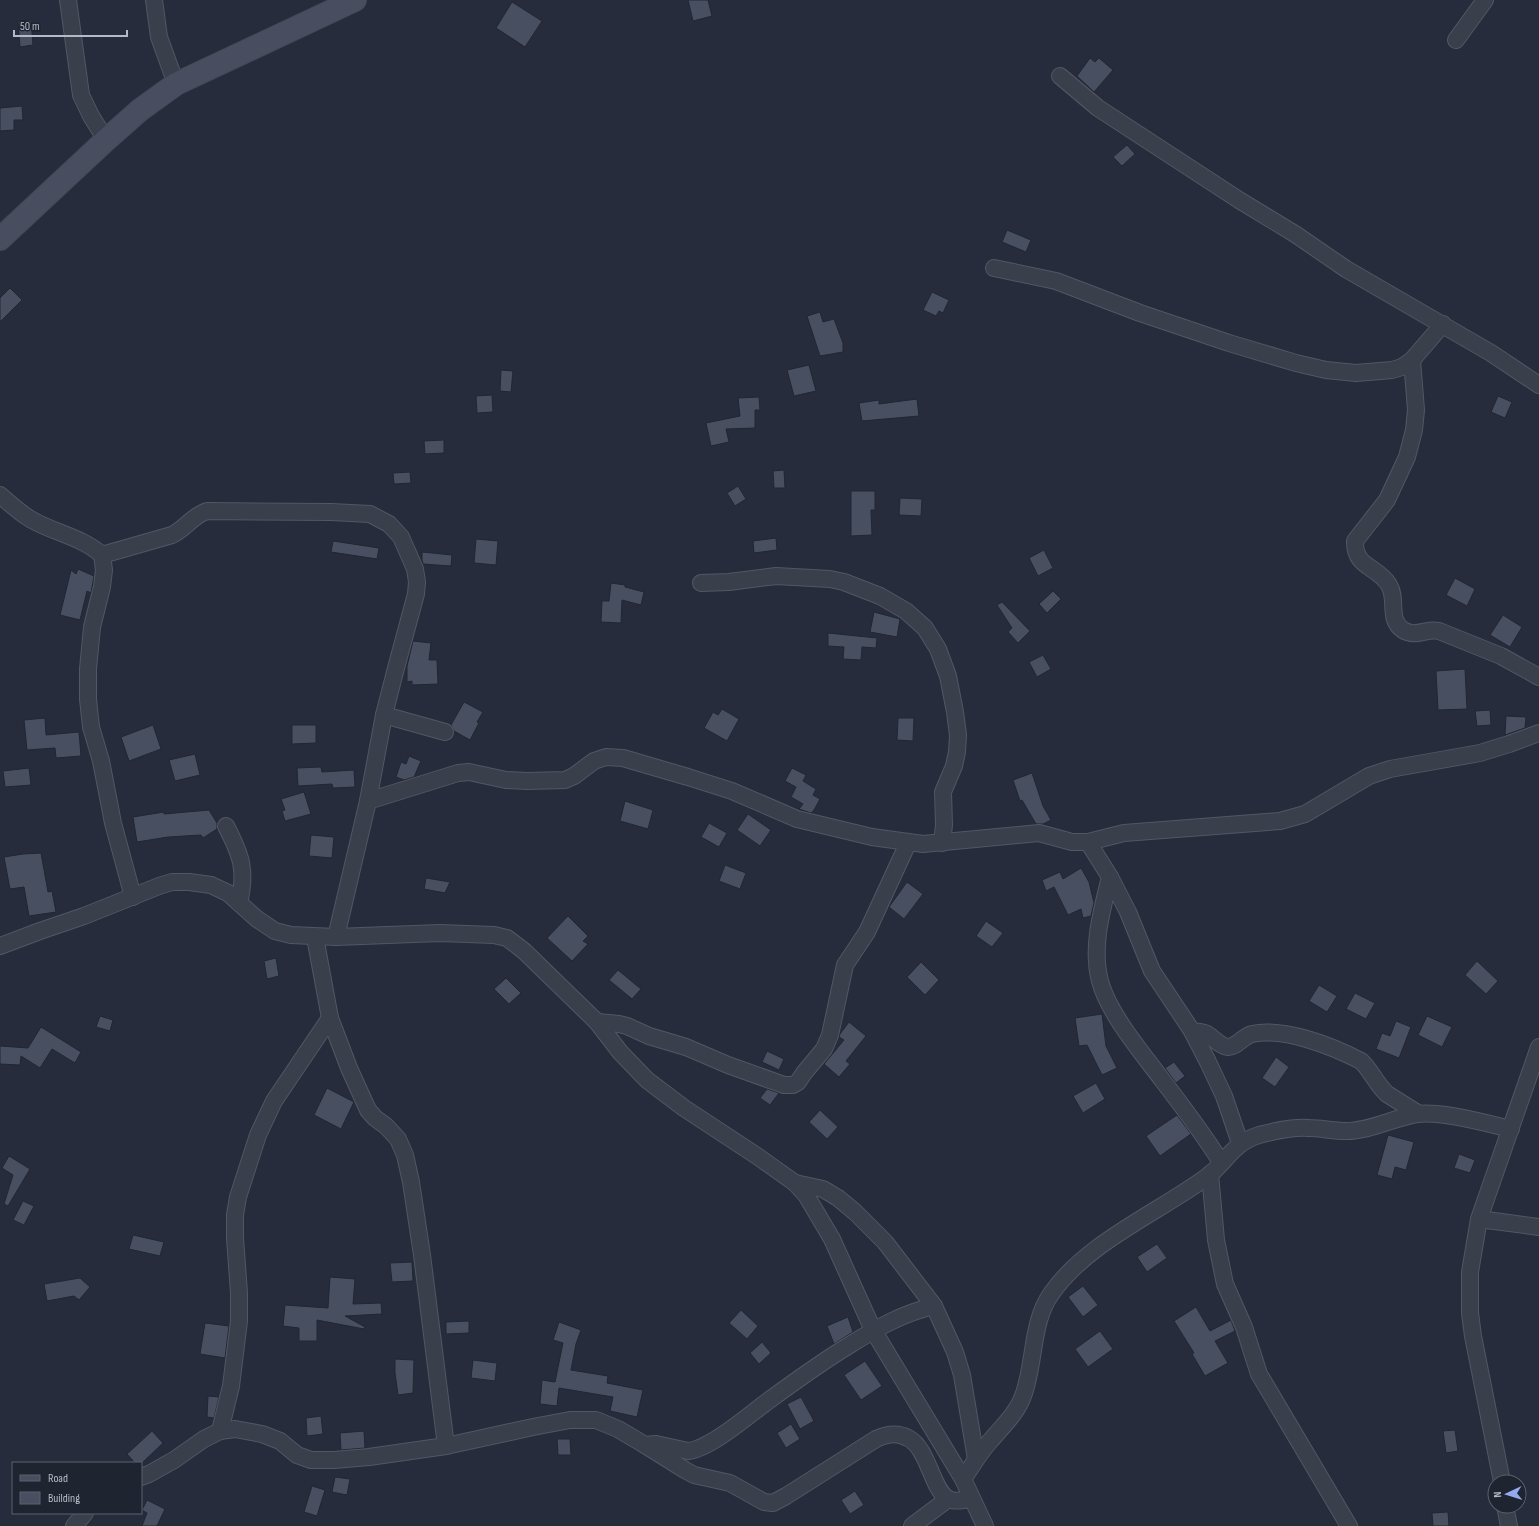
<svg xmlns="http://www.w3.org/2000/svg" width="1539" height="1526" viewBox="0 0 1539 1526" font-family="'Sofia Sans Condensed',sans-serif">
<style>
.building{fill:#484f60;stroke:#212633}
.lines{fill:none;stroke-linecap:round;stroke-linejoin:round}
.street-casing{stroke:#525764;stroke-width:18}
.secondary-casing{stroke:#434855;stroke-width:24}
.street{stroke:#3a3f4c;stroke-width:16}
.secondary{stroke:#484e5f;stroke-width:22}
</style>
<rect width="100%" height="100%" fill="#262c3c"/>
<g class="building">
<path d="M 688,0 L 708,0 L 712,16 L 693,21 Z"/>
<path d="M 512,2 L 542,21 L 525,47 L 496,28 Z"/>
<path d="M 31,20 L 33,45 L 20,47 L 18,21 Z"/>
<path d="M 1090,58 L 1095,62 L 1099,58 L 1113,70 L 1094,92 L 1077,76 Z"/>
<path d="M 22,106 L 23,120 L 14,120 L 14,130 L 0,131 L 0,108 Z"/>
<path d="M 1127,145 L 1135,154 L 1122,166 L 1113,157 Z"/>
<path d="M 1007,230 L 1031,240 L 1026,252 L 1002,242 Z"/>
<path d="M 10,288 L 22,300 L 0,322 L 0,298 Z"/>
<path d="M 932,292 L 949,300 L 943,313 L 939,311 L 936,316 L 923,310 Z"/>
<path d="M 820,312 L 823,322 L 834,319 L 843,343 L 843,352 L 820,356 L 807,316 Z"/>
<path d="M 809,365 L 816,391 L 794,396 L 787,370 Z"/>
<path d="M 501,370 L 513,371 L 511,392 L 500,391 Z"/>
<path d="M 492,395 L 493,412 L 477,413 L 476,396 Z"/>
<path d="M 1498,396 L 1512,402 L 1505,418 L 1491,412 Z"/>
<path d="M 759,397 L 760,410 L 755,410 L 755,428 L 726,429 L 729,442 L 711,446 L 706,423 L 740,416 L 738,398 Z"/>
<path d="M 917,399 L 919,416 L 862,421 L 859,403 L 879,400 L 879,404 Z"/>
<path d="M 444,440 L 444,453 L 425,454 L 424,441 Z"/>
<path d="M 784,470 L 785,488 L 774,488 L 773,471 Z"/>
<path d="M 410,472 L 411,483 L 394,484 L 393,473 Z"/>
<path d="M 738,486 L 746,499 L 735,506 L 727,493 Z"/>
<path d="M 851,491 L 875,491 L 875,510 L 871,510 L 872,535 L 851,536 Z"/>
<path d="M 900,498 L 922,499 L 921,516 L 899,515 Z"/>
<path d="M 776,538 L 777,550 L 754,553 L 753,541 Z"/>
<path d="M 476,539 L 498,541 L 496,565 L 474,563 Z"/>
<path d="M 333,541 L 379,548 L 377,559 L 331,552 Z"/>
<path d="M 1044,550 L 1053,568 L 1038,576 L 1029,558 Z"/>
<path d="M 422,552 L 452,555 L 451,566 L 423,564 L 422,560 Z"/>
<path d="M 78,569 L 94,576 L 91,593 L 87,591 L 80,620 L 60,615 L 71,570 L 76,574 Z"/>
<path d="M 1455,578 L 1475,589 L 1467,606 L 1446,595 Z"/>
<path d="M 611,583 L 625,585 L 625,587 L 644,592 L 641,605 L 622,600 L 621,623 L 601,622 L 602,601 L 609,601 Z"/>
<path d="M 1053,591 L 1061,599 L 1047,613 L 1039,604 Z"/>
<path d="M 1002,602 L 1030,631 L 1018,643 L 1008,632 L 1012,628 L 997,605 Z"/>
<path d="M 874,612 L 900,619 L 897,637 L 870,632 Z"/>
<path d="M 1503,615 L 1522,627 L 1510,647 L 1490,635 Z"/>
<path d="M 828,633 L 877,638 L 876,648 L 862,647 L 861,660 L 843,659 L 844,647 L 828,646 Z"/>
<path d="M 413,641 L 431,643 L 429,660 L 437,660 L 438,684 L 412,685 L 412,681 L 407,682 L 407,666 Z"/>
<path d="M 1043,655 L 1051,669 L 1037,677 L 1029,662 Z"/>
<path d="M 1465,669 L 1467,709 L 1438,710 L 1436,671 Z"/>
<path d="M 464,702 L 483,712 L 477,722 L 479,723 L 470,740 L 454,731 L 451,725 Z"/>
<path d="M 722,709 L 739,719 L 727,741 L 704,728 L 713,712 L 718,715 Z"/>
<path d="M 1490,710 L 1491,725 L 1477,726 L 1475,711 Z"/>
<path d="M 1506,716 L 1526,717 L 1525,728 L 1505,735 Z"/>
<path d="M 45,718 L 46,735 L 79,732 L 81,756 L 56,758 L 55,748 L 27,750 L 24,720 Z"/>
<path d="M 898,718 L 914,718 L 913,741 L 897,740 Z"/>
<path d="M 153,725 L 161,749 L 129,761 L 121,737 Z"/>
<path d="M 292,725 L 316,725 L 316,743 L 292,744 Z"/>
<path d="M 195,754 L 200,775 L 175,781 L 169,760 Z"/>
<path d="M 409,756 L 421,761 L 414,777 L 404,780 L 396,777 L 401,762 L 406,764 Z"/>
<path d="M 321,767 L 322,772 L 354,770 L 355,787 L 333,788 L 332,784 L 298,786 L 297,768 Z"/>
<path d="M 29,768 L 31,785 L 5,787 L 3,771 Z"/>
<path d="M 792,768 L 806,775 L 803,781 L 816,789 L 813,795 L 820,799 L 814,810 L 811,813 L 799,809 L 803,804 L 791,797 L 796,787 L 785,781 Z"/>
<path d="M 1032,773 L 1043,806 L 1051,820 L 1043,824 L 1036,824 L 1022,800 L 1020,801 L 1013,780 Z"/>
<path d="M 304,792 L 311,814 L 285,821 L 282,811 L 285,810 L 281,799 Z"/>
<path d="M 625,801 L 653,810 L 648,829 L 620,821 Z"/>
<path d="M 209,810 L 217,823 L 217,829 L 203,838 L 201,835 L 168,837 L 137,842 L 133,817 L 164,812 L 164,814 Z"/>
<path d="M 748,814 L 771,830 L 760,846 L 737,830 Z"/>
<path d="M 709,823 L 727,833 L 719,847 L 701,837 Z"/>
<path d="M 311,835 L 334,837 L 332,858 L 309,856 Z"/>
<path d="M 41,853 L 48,892 L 52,891 L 56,912 L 29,916 L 24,887 L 10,889 L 4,857 L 23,854 Z"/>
<path d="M 725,865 L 746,873 L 740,889 L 719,881 Z"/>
<path d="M 1081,868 L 1089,882 L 1094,903 L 1091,916 L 1083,918 L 1081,909 L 1068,915 L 1054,887 L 1046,891 L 1042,880 L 1060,872 L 1063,879 Z"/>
<path d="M 426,878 L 450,882 L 445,893 L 424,889 Z"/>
<path d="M 907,882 L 923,894 L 904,919 L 889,907 Z"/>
<path d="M 568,916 L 588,936 L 583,941 L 588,944 L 572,961 L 547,938 Z"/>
<path d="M 986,921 L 1003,933 L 992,947 L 976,936 Z"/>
<path d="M 276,958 L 279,976 L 267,979 L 264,961 Z"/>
<path d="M 1477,961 L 1498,981 L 1486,994 L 1465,975 Z"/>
<path d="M 921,962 L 939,980 L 925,995 L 907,977 Z"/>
<path d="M 618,970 L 641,989 L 632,999 L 609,980 Z"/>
<path d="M 506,978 L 521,993 L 509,1004 L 494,989 Z"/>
<path d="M 1319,985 L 1337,996 L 1327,1012 L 1309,1001 Z"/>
<path d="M 1355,993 L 1375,1003 L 1366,1019 L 1346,1009 Z"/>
<path d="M 1102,1014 L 1106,1046 L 1117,1068 L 1102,1075 L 1087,1045 L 1079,1046 L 1075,1018 Z"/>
<path d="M 100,1016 L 113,1020 L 110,1031 L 96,1027 Z"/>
<path d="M 1427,1016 L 1452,1027 L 1442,1047 L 1418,1035 Z"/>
<path d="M 1396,1021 L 1411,1027 L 1399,1058 L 1376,1049 L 1382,1033 L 1390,1036 Z"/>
<path d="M 849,1022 L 866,1036 L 846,1061 L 850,1064 L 839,1077 L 824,1064 L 844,1040 L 839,1037 L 840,1034 Z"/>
<path d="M 41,1027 L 81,1052 L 75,1063 L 52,1049 L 40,1068 L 21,1056 L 20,1065 L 0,1064 L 0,1046 L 28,1048 Z"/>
<path d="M 767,1051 L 784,1059 L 779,1070 L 762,1062 Z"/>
<path d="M 1276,1057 L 1289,1067 L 1275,1087 L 1262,1078 Z"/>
<path d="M 1174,1062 L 1185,1076 L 1176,1083 L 1165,1068 Z"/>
<path d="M 1096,1083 L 1105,1099 L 1083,1113 L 1073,1096 Z"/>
<path d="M 327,1088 L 354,1102 L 341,1129 L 314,1115 Z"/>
<path d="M 767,1089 L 779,1093 L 770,1105 L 760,1098 Z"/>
<path d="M 820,1110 L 838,1127 L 827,1139 L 809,1122 Z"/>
<path d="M 1177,1115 L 1191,1134 L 1160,1156 L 1146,1136 Z"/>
<path d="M 1388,1135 L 1414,1142 L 1406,1170 L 1395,1167 L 1392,1179 L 1377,1175 Z"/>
<path d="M 1459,1154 L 1475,1160 L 1470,1173 L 1454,1168 Z"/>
<path d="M 9,1156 L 30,1169 L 8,1206 L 4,1204 L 13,1175 L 2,1168 Z"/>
<path d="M 23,1201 L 34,1206 L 24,1225 L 13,1220 Z"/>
<path d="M 133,1235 L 164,1242 L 160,1256 L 129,1249 Z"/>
<path d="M 1157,1244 L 1167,1258 L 1147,1272 L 1137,1257 Z"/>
<path d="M 412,1262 L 413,1281 L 392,1282 L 390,1263 Z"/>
<path d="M 330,1277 L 355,1279 L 353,1304 L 381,1303 L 382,1314 L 345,1316 L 365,1327 L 364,1329 L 317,1320 L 317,1341 L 299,1341 L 299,1328 L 283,1326 L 285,1305 L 328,1308 Z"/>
<path d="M 80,1278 L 90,1287 L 79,1300 L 74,1296 L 47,1301 L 44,1284 Z"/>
<path d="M 1083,1286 L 1098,1305 L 1083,1317 L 1068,1297 Z"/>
<path d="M 1196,1307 L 1210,1331 L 1231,1320 L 1235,1331 L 1215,1341 L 1228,1363 L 1205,1376 L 1192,1354 L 1194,1353 L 1174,1321 Z"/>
<path d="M 741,1310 L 758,1326 L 747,1339 L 729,1323 Z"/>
<path d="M 848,1317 L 853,1332 L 834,1344 L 827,1326 Z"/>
<path d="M 469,1321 L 469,1333 L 446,1334 L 446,1322 Z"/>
<path d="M 559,1322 L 581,1330 L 576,1344 L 571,1370 L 608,1376 L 607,1383 L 643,1390 L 637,1417 L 610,1411 L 613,1397 L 559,1388 L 557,1406 L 540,1404 L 542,1380 L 555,1382 L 563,1343 L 553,1340 Z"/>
<path d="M 205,1323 L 229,1326 L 225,1358 L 200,1354 Z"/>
<path d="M 1100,1331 L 1113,1349 L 1088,1367 L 1075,1349 Z"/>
<path d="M 762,1342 L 771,1353 L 759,1364 L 750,1353 Z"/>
<path d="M 395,1359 L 414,1360 L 413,1393 L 398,1395 L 395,1373 Z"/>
<path d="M 473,1360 L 497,1363 L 495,1381 L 471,1378 Z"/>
<path d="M 865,1361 L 882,1386 L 861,1400 L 844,1375 Z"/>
<path d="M 208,1396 L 219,1397 L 214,1418 L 207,1417 Z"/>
<path d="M 801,1397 L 814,1421 L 800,1429 L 787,1404 Z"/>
<path d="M 321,1416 L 323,1434 L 307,1436 L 306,1418 Z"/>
<path d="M 791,1424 L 800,1439 L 786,1448 L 777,1433 Z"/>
<path d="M 1455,1430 L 1458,1451 L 1446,1453 L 1443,1431 Z"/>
<path d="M 152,1431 L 163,1443 L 141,1464 L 135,1463 L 127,1454 Z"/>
<path d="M 364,1431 L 365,1448 L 341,1450 L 340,1433 Z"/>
<path d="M 557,1439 L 570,1439 L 571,1455 L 558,1455 Z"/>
<path d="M 335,1477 L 350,1479 L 347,1495 L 332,1492 Z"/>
<path d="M 312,1486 L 325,1490 L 317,1516 L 304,1512 Z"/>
<path d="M 855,1491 L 864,1505 L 850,1514 L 841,1500 Z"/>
<path d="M 147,1500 L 165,1509 L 157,1526 L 142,1526 L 147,1513 L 142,1510 Z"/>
<path d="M 1448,1512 L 1449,1526 L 1433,1526 L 1432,1513 Z"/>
</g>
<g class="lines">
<defs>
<g id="street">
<path d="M 68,0 L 81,95 L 91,116 L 106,140"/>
<path d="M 154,0 L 159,37 L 176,84"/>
<path d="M 1456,40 L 1485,0"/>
<path d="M 1060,76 L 1098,108 L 1239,200 L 1295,234 L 1346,269 L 1491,353 L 1539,385"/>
<path d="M 994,268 L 1056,281 L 1140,313 L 1229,343 L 1296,363 L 1326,370 L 1356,373 L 1392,370 L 1402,367 L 1412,360 L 1443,324"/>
<path d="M 1412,360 L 1416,410 L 1414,430 L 1407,457 L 1387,500 L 1355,541 C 1354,568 1378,566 1389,585 C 1398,600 1387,619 1403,630 C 1416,638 1426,628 1439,631 L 1501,656 L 1539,677"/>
<path d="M 0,495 C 10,504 20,513 32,520 C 55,533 82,537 102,555 L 104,570 L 102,587 L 92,627 L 88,669 L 88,699 L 91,727 L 101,761 L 113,823 L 133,897"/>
<path d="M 102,555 L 172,535 C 186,528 192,516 207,511 L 331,512 L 370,514 L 389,524 L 401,537 L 415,569 L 417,582 L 416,594 L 396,668 L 384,715 L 368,801 L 336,937"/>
<path d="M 701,583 L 729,582 L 776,576 L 830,579 L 844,582 L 880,596 L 906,611 L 925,628 L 938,649 L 948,676 L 955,712 L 958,735 L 957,752 L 954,766 L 943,792 L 944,825 L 942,843"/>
<path d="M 384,715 L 445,732"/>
<path d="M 368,801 L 458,773 L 469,772 L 506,780 L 527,781 L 565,780 L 574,776 L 594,761 L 606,757 L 623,758 L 688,777 L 732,791 L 797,819 L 872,837 L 923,844 L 1039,833 L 1072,842 L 1088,842 L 1124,833 L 1280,821 L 1305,814 L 1369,776 L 1390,769 L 1480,753 L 1509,744 L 1539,733"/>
<path d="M 226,826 C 241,855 247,870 239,903"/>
<path d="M 1088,842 L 1110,877 L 1128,912 L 1152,971 L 1192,1031 L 1208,1062 L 1224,1096 L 1240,1143"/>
<path d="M 1110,877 C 1102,910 1091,947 1100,981 C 1108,1013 1143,1054 1163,1081 C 1183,1107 1203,1134 1221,1162"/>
<path d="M 315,937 L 330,1018 L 349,1068 L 368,1110 L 375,1118 L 386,1126 L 398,1139 L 405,1155 L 411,1182 L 422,1255 L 446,1446"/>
<path d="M 0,946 L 40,931 L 84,916 L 159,886 L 172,882 L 189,882 L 211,885 L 228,893 L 257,919 L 275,931 L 291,935 L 336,937 L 440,933 L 494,935 L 507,938 L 524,951 L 597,1022 L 620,1052 L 647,1080 L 684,1108 L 757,1156 L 795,1183 L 806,1195 L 832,1239 L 873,1330 L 963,1479 L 985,1526"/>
<path d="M 597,1022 L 619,1024 L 627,1026 L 649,1036 L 686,1047 L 728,1065 L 784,1085 L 793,1085 L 798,1082 L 804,1073 L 824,1049 L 830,1035 L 845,965 L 867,932 L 908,843"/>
<path d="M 1192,1031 C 1197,1032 1203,1032 1207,1034 C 1214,1038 1219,1046 1228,1047 C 1237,1047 1243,1036 1252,1034 C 1284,1027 1332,1046 1361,1061 C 1371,1070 1376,1084 1387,1094 L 1419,1114"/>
<path d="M 1210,1174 L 1216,1240 L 1225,1284 L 1244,1327 L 1259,1374 L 1349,1526"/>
<path d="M 795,1183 L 823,1189 L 838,1198 L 855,1212 L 885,1242 L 934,1306 L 955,1352 L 962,1375 L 976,1459"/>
<path d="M 1479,1219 L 1539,1227"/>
<path d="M 220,1431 L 231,1386 L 239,1321 L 239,1293 L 235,1238 L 235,1215 L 238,1197 L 258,1135 L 274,1101 L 330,1018"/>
<path d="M 645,1445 L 685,1470 L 694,1475 L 730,1483 L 764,1502 L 773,1503 L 786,1496 L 876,1439 C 887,1434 897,1432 908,1438 C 930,1449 932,1495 951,1500 C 957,1502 966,1499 972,1499"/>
<path d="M 141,1477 L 149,1474 L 174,1460 L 204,1439 L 220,1431 L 235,1429 L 262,1434 L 280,1441 L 297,1455 L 311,1460 L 334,1460 L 369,1457 L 446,1446 L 533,1427 L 570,1420 L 596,1420 L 618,1429 L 645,1445 L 656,1444 L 688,1451 C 710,1449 749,1415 768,1401 C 794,1382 820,1363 848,1346 C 875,1329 903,1313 934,1306"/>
<path d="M 963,1479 C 972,1466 980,1452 991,1440 C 1002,1427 1017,1413 1023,1396 C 1035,1365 1031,1322 1051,1294 C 1087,1242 1158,1213 1208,1176 C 1227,1161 1233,1143 1259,1135 C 1274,1131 1293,1127 1309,1128 C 1321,1128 1333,1131 1346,1131 C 1370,1131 1393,1118 1417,1114 C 1442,1111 1485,1123 1511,1129"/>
<path d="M 1502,1482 L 1473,1336 L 1470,1313 L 1470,1272 L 1479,1219 L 1539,1047"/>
<path d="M 1505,1506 L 1509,1526"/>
<path d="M 74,1526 L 85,1513"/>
<path d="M 912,1526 L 948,1499"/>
</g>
<path id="secondary" d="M 0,239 L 106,140 L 140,110 L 176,84 L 355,0"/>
</defs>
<use href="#street" class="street-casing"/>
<use href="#secondary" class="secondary-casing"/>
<use href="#street" class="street"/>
<use href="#secondary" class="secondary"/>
</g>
<rect x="12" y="1462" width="130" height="52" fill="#1f2431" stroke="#5b606d"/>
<rect x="20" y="1475" width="20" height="6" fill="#484e5f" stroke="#5b606d"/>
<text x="48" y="1482" font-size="12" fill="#b6bac7">Road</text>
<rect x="20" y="1492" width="20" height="12" fill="#484f60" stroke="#5b606d"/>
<text x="48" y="1502" font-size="12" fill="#b6bac7">Building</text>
<g transform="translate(1507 1494) rotate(266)"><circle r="19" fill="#1f2431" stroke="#5b606d"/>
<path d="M0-3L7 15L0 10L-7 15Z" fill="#94aaee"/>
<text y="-6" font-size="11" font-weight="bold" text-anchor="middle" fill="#b6bac7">N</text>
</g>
<path d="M14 30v6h113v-6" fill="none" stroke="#b6bac7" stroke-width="2"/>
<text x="20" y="30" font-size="12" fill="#b6bac7" stroke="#1f2431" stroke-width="3" paint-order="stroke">50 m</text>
</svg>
